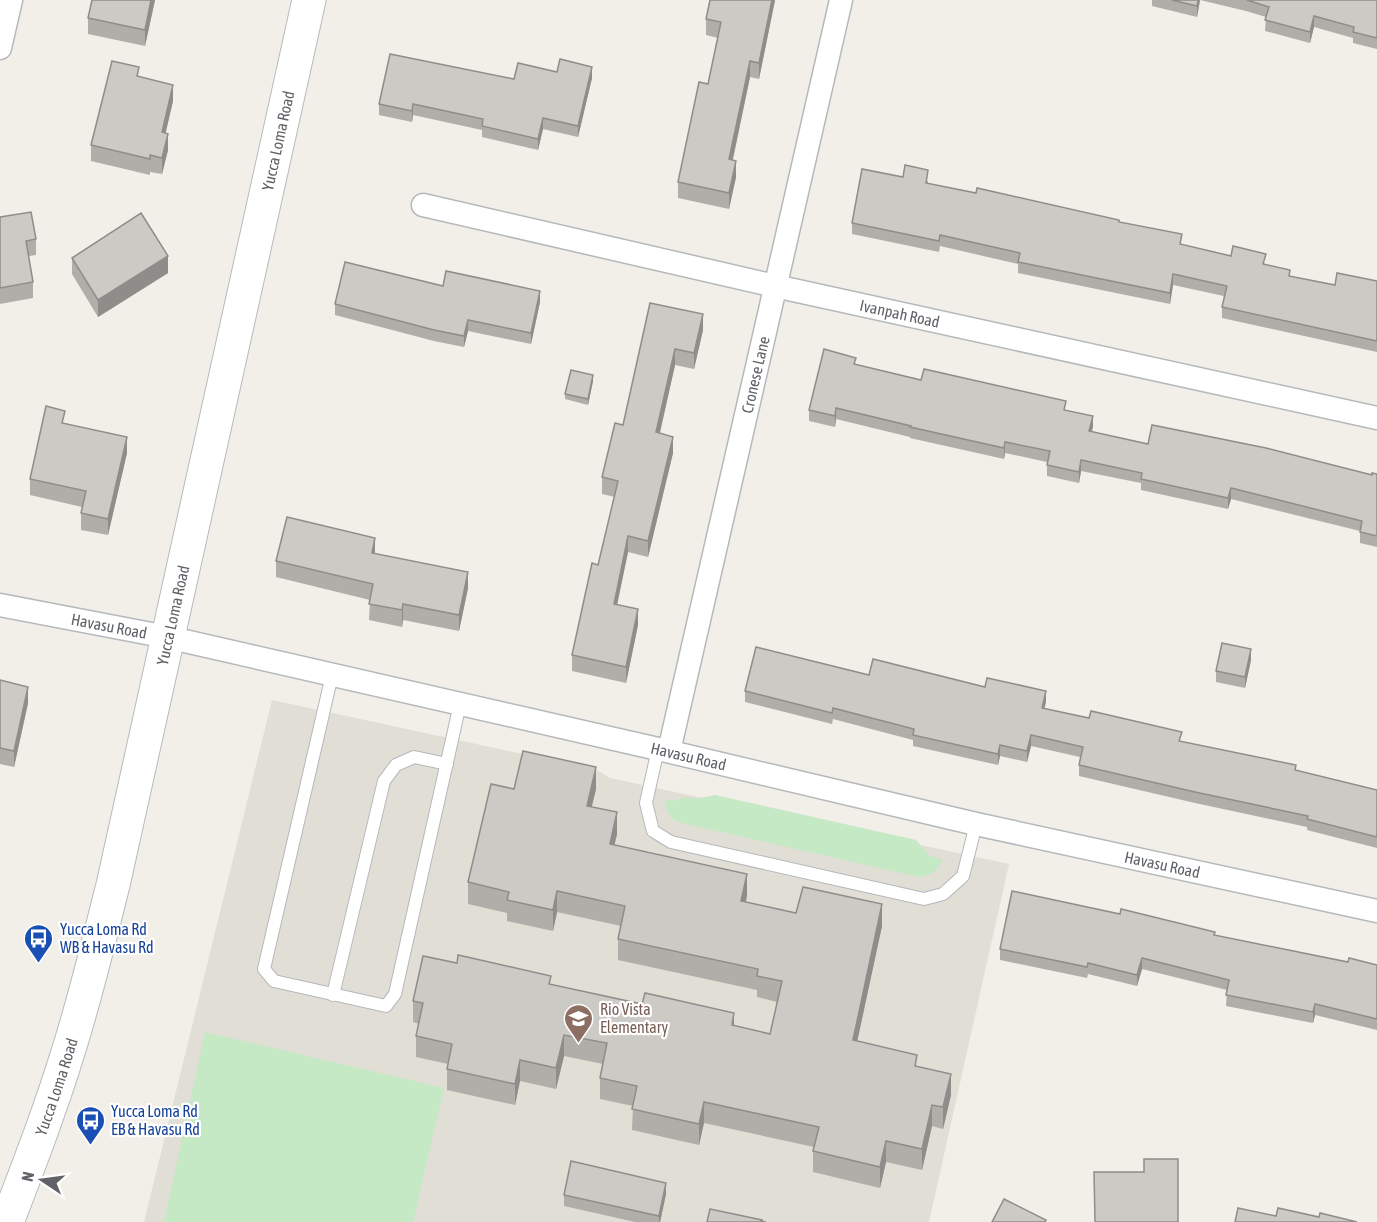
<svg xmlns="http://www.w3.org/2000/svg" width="1377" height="1222" viewBox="0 0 1377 1222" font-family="'Asap Condensed',sans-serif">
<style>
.education{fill:#e1ded6}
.green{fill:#c5e8c5}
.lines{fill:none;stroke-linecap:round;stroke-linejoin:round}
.lane-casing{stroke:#b5b8bc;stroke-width:14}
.street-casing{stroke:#b5b8bc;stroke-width:25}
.secondary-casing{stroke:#b6babf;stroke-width:35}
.lane{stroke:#fff;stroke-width:12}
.street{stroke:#fff;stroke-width:22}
.secondary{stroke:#fff;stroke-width:33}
.wall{fill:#afaea9}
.shaded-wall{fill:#8f8d8a}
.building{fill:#cccac5;stroke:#8f8d8a;stroke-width:1.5}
.labels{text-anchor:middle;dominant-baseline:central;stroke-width:4.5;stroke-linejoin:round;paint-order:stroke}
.street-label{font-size:16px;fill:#5f6368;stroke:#fff}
.transit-label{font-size:16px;fill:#164399;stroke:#fff;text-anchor:start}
.education-label{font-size:16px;fill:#785e54;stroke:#fff;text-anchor:start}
</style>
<rect width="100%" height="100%" fill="#f1efe8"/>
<path class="education" d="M 272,700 L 597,770 L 610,778 L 1009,864 L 929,1222 L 144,1222 Z"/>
<g class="green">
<path d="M 715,795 L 916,840 L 930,856 L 942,859 C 939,872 931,875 919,877 L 682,823 C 668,818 666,813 665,799 L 676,801 L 685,797 L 696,799 Z"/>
<path d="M 205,1032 L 444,1088 L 413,1222 L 164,1222 Z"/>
</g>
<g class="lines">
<defs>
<g id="lane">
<path d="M 332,675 L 264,969 L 274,981 L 386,1006 L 395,994 L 460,704"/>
<path d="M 658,749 L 646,803 L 653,831 L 671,842 L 924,899 L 943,894 L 963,876 L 976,824"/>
<path d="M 333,995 L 384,781 L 396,765 L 414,757 L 447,764"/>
</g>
<g id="street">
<path d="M 0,48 L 11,0"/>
<path id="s1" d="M 423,205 L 775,286 L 1377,418"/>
<path id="s2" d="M 0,605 L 167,637 L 658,749 L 976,824 L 1377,911"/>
<path id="s3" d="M 669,751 L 841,0"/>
</g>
<g id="secondary">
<path id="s4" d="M 7,1222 C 29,1165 51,1108 69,1049 C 86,995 99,940 113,885 L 309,0"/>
</g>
</defs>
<use href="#lane" class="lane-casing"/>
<use href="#street" class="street-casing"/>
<use href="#secondary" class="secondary-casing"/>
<use href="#lane" class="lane"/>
<use href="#street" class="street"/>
<use href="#secondary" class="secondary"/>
</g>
<g class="wall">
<path d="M 92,0 L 155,0 L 145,46 L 88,34 L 88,18 Z"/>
<path d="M 775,0 L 759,79 L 750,77 L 733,160 L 736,177 L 729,209 L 678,198 L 678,182 L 708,84 L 718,38 L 706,35 L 706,19 Z"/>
<path d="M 1152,0 L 1377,0 L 1377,49 L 1353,43 L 1353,38 L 1314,27 L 1310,43 L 1265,31 L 1266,17 L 1246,11 L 1200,0 L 1197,17 L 1152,6 Z"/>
<path d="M 557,72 L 592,78 L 578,137 L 543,129 L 538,150 L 482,137 L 482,130 L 413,115 L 412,122 L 379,115 L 379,104 Z"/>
<path d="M 139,77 L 173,101 L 165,133 L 168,150 L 162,174 L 150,172 L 150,175 L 91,161 L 91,145 Z"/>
<path d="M 903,177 L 928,181 L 928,183 L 1119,222 L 1182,245 L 1266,264 L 1290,276 L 1335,285 L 1377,281 L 1377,352 L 1222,318 L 1222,307 L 1224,296 L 1173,285 L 1170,304 L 1018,273 L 1018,264 L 940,246 L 939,252 L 852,234 L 852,223 Z"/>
<path d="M 0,217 L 36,239 L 36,255 L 29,256 L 33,282 L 33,298 L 0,304 Z"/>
<path d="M 72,258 L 168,273 L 98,317 L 72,274 Z"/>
<path d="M 443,286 L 540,302 L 531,344 L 468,331 L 464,347 L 434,341 L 335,315 L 335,304 Z"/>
<path d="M 650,303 L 703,330 L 694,369 L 675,365 L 660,433 L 673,453 L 648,557 L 628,552 L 617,604 L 638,625 L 626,683 L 572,671 L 572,655 L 598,565 L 615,497 L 602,494 L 602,477 L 623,425 Z"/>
<path d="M 856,364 L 921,380 L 1066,410 L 1093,427 L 1091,432 L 1148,444 L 1372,475 L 1377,474 L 1377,547 L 1360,543 L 1360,531 L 1231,499 L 1228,509 L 1141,490 L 1141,483 L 1081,471 L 1079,483 L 1047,476 L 1047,462 L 1005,453 L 1004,459 L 910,438 L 910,437 L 836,419 L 835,427 L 809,421 L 809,410 Z"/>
<path d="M 593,381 L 588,405 L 565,399 L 565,394 Z"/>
<path d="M 65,423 L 127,453 L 108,535 L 81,530 L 81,513 L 82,507 L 30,495 L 30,479 Z"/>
<path d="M 375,553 L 468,588 L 459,631 L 403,620 L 402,627 L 369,620 L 370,600 L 276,577 L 276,561 Z"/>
<path d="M 1251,660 L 1245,688 L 1216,682 L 1216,671 Z"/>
<path d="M 869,675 L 985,687 L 1046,702 L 1044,708 L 1377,790 L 1377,848 L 1307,830 L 1307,827 L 1195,803 L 1079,776 L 1079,765 L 1080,757 L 1031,746 L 1027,762 L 1000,756 L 998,765 L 913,746 L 913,740 L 833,719 L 832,724 L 745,702 L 745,691 Z"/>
<path d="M 0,680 L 28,703 L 14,767 L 0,764 Z"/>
<path d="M 514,789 L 596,789 L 591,807 L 617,834 L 614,845 L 747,895 L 746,902 L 796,913 L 882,926 L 857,1041 L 917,1066 L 951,1095 L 943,1129 L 932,1126 L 922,1170 L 886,1162 L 880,1188 L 813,1172 L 813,1151 L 814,1147 L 704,1123 L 699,1145 L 632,1130 L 633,1106 L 600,1099 L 600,1078 L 603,1064 L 564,1056 L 556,1089 L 520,1081 L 515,1105 L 447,1090 L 447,1069 L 448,1064 L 416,1057 L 416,1036 L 419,1024 L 413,1022 L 413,1001 L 551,984 L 770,1034 L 777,1002 L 757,997 L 757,990 L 618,960 L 618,939 L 621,926 L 557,912 L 553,931 L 507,921 L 507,913 L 468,904 L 468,882 Z"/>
<path d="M 1215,935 L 1348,962 L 1377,965 L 1377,1030 L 1315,1015 L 1313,1023 L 1226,1006 L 1227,990 L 1142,969 L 1137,986 L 1088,974 L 1087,978 L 1000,960 L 1000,949 Z"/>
<path d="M 666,1194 L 660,1222 L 635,1222 L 564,1206 L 564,1195 Z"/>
</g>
<g class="shaded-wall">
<path d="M 151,0 L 155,0 L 145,46 L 145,30 Z"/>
<path d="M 772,0 L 775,0 L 759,79 L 759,63 Z"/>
<path d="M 1198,0 L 1200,0 L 1197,17 L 1197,6 Z"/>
<path d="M 1314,16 L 1314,27 L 1310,43 L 1310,32 Z"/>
<path d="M 750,61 L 750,77 L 729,176 L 729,159 Z"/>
<path d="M 592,67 L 592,78 L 578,137 L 578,126 Z"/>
<path d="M 173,85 L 173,101 L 162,149 L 162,132 Z"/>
<path d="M 413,104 L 413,115 L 412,122 L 412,111 Z"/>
<path d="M 543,118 L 543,129 L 538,150 L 538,139 Z"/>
<path d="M 168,134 L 168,150 L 162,174 L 162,158 Z"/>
<path d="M 736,161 L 736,177 L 729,209 L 729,193 Z"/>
<path d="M 168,256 L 168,273 L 98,317 L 98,300 Z"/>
<path d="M 1173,274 L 1173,285 L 1170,304 L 1170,293 Z"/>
<path d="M 540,291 L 540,302 L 531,344 L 531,333 Z"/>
<path d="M 703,314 L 703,330 L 694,369 L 694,353 Z"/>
<path d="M 468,320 L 468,331 L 464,347 L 464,336 Z"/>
<path d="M 675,349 L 675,365 L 656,449 L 656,432 Z"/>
<path d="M 593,375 L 593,381 L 588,405 L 588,399 Z"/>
<path d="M 836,408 L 836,419 L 835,427 L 835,416 Z"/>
<path d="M 1093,416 L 1093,427 L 1089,442 L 1089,431 Z"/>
<path d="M 127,437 L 127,453 L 108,535 L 108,519 Z"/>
<path d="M 673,437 L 673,453 L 648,557 L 648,541 Z"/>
<path d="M 1005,442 L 1005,453 L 1004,459 L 1004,448 Z"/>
<path d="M 1081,460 L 1081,471 L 1079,483 L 1079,472 Z"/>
<path d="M 1231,488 L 1231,499 L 1228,509 L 1228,498 Z"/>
<path d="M 628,536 L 628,552 L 614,620 L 614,604 Z"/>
<path d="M 375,538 L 375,554 L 372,553 Z"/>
<path d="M 468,572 L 468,588 L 459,631 L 459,615 Z"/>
<path d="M 403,604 L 403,620 L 402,627 L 402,610 Z"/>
<path d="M 638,609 L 638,625 L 626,683 L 626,667 Z"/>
<path d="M 1251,649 L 1251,660 L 1245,688 L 1245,677 Z"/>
<path d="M 28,687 L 28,703 L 14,767 L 14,751 Z"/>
<path d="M 1046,691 L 1046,702 L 1042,719 L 1042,708 Z"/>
<path d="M 1031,735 L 1031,746 L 1027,762 L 1027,751 Z"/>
<path d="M 1000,745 L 1000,756 L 998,765 L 998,754 Z"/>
<path d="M 596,767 L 596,789 L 587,827 L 587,806 Z"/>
<path d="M 617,812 L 617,834 L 610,865 L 610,844 Z"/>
<path d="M 747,874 L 747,895 L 741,923 L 741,901 Z"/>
<path d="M 557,891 L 557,912 L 553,931 L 553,910 Z"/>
<path d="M 882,904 L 882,926 L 853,1061 L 853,1040 Z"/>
<path d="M 1142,958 L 1142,969 L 1137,986 L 1137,975 Z"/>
<path d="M 1315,1004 L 1315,1015 L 1313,1023 L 1313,1012 Z"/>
<path d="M 734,1013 L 734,1034 L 732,1025 Z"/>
<path d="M 564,1035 L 564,1056 L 556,1089 L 556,1068 Z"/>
<path d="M 520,1060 L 520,1081 L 515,1105 L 515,1084 Z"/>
<path d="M 951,1074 L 951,1095 L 943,1129 L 943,1107 Z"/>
<path d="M 704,1102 L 704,1123 L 699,1145 L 699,1124 Z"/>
<path d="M 932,1105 L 932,1126 L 922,1170 L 922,1149 Z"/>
<path d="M 886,1141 L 886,1162 L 880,1188 L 880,1167 Z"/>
<path d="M 666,1183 L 666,1194 L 660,1222 L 659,1222 L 659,1216 Z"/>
</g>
<g class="building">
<path d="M 92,0 L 151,0 L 145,30 L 88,18 Z"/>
<path d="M 710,0 L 772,0 L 759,63 L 750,61 L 729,159 L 736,161 L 729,193 L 678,182 L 699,82 L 708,84 L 721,22 L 706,19 Z"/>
<path d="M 1172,0 L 1198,0 L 1197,6 Z"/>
<path d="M 1247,0 L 1377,0 L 1377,38 L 1353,32 L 1354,27 L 1314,16 L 1310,32 L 1265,20 L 1269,7 Z"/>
<path d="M 390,54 L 514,79 L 518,63 L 557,72 L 560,59 L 592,67 L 578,126 L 543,118 L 538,139 L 482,126 L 483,119 L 413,104 L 412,111 L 379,104 Z"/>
<path d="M 112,61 L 139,67 L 137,76 L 173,85 L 162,132 L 168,134 L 162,158 L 150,155 L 150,159 L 91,145 Z"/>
<path d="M 905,165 L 928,170 L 926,183 L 976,193 L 977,188 L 1119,220 L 1119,222 L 1182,234 L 1180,244 L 1231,256 L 1233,246 L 1266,254 L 1263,264 L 1290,270 L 1289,276 L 1335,285 L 1337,273 L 1377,281 L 1377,341 L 1222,307 L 1227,286 L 1173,274 L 1170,293 L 1018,262 L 1020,253 L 940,235 L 939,241 L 852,223 L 862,169 L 903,177 Z"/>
<path d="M 31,212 L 36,239 L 26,241 L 33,282 L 0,288 L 0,217 Z"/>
<path d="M 141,213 L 168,256 L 98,300 L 72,258 Z"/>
<path d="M 345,262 L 443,286 L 446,271 L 540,291 L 531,333 L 468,320 L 464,336 L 434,330 L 335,304 Z"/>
<path d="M 650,303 L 703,314 L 694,353 L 675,349 L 656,432 L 673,437 L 648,541 L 628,536 L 614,604 L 638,609 L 626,667 L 572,655 L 592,563 L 598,565 L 618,481 L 602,477 L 615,423 L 623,425 Z"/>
<path d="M 824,349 L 856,358 L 854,364 L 921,380 L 924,369 L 1066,401 L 1064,410 L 1093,416 L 1089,431 L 1148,444 L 1152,425 L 1266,448 L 1372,475 L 1372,473 L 1377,474 L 1377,536 L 1360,532 L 1362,521 L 1231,488 L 1228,498 L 1141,479 L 1142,473 L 1081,460 L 1079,472 L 1047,465 L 1050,451 L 1005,442 L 1004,448 L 910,427 L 911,426 L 836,408 L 835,416 L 809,410 Z"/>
<path d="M 571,370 L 593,375 L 588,399 L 565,394 Z"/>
<path d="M 46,406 L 65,411 L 62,423 L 127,437 L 108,519 L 81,513 L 86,491 L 30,479 Z"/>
<path d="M 287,517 L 375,538 L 372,553 L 468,572 L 459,615 L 403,604 L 402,610 L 369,604 L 373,584 L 276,561 Z"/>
<path d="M 1222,643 L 1251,649 L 1245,677 L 1216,671 Z"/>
<path d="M 756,647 L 869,675 L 873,659 L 985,687 L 987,678 L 1046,691 L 1042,708 L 1089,718 L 1091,711 L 1182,732 L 1179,741 L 1296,765 L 1295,770 L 1377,790 L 1377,837 L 1307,819 L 1308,816 L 1195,792 L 1079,765 L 1083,747 L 1031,735 L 1027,751 L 1000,745 L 998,754 L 913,735 L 914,729 L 833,708 L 832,713 L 745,691 Z"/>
<path d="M 0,680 L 28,687 L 14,751 L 0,748 Z"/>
<path d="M 523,751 L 596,767 L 587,806 L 617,812 L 610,844 L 747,874 L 741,901 L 796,913 L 803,887 L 882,904 L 853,1040 L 917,1055 L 915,1066 L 951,1074 L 943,1107 L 932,1105 L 922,1149 L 886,1141 L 880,1167 L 813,1151 L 819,1127 L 704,1102 L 699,1124 L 632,1109 L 637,1086 L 600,1078 L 607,1043 L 564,1035 L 556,1068 L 520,1060 L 515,1084 L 447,1069 L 452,1044 L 416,1036 L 423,1003 L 413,1001 L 423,956 L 457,963 L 458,955 L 551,976 L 549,984 L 642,1004 L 645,993 L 734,1013 L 732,1025 L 770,1034 L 782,981 L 757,976 L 758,969 L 618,939 L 625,906 L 557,891 L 553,910 L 507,900 L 509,892 L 468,882 L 491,784 L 514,789 Z"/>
<path d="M 1012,891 L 1120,914 L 1121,909 L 1215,932 L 1214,935 L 1348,962 L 1349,958 L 1377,965 L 1377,1019 L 1315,1004 L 1313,1012 L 1226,995 L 1229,980 L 1142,958 L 1137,975 L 1088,963 L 1087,967 L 1000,949 Z"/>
<path d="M 1144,1159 L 1178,1159 L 1178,1222 L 1095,1222 L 1094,1172 L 1144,1172 Z"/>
<path d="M 571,1161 L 666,1183 L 659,1216 L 564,1195 Z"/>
<path d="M 1004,1199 L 1046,1220 L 1045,1222 L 992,1222 Z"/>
<path d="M 1238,1208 L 1276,1216 L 1278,1208 L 1319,1217 L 1320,1213 L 1357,1222 L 1235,1222 Z"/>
<path d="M 710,1209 L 762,1220 L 761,1221 L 766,1222 L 707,1222 Z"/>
</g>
<defs>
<symbol id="bus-pin" viewBox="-11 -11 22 30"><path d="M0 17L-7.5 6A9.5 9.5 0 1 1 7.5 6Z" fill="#1a4fb4" stroke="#fff"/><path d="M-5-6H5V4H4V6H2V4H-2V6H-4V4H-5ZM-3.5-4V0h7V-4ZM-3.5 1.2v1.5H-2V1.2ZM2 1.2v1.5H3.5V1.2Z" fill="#fff"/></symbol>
<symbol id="school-pin" viewBox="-11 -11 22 30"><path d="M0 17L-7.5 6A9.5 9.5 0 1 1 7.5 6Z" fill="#8d6e63" stroke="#fff"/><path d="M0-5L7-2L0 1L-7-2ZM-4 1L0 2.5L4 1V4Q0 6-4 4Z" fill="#fff"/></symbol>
</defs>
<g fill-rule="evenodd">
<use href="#bus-pin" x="22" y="922" width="33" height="45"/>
<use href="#school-pin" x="562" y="1002" width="33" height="45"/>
<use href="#bus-pin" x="74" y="1104" width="33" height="45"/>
</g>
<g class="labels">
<g class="street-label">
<text stroke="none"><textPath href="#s4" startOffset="1116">Yucca Loma Road</textPath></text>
<text stroke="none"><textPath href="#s1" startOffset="489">Ivanpah Road</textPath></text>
<text stroke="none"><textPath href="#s3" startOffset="386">Cronese Lane</textPath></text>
<text stroke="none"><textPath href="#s4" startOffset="630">Yucca Loma Road</textPath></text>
<text stroke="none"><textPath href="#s2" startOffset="111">Havasu Road</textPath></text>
<text stroke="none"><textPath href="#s2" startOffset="705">Havasu Road</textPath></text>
<text stroke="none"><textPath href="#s2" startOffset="1191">Havasu Road</textPath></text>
<text stroke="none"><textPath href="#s4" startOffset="144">Yucca Loma Road</textPath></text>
</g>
<g class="transit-label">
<text x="60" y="929">Yucca Loma Rd<tspan x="60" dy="18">WB &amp; Havasu Rd</tspan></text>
<text x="111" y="1111">Yucca Loma Rd<tspan x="111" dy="18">EB &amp; Havasu Rd</tspan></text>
</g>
<g class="education-label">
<text x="600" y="1009">Rio Vista<tspan x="600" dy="18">Elementary</tspan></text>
</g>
</g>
<g transform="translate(42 1180) rotate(283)" stroke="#ffffff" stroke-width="4.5" paint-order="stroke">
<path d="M0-4.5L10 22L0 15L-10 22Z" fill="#5f6368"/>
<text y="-9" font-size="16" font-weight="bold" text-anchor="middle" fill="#5f6368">N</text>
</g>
</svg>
